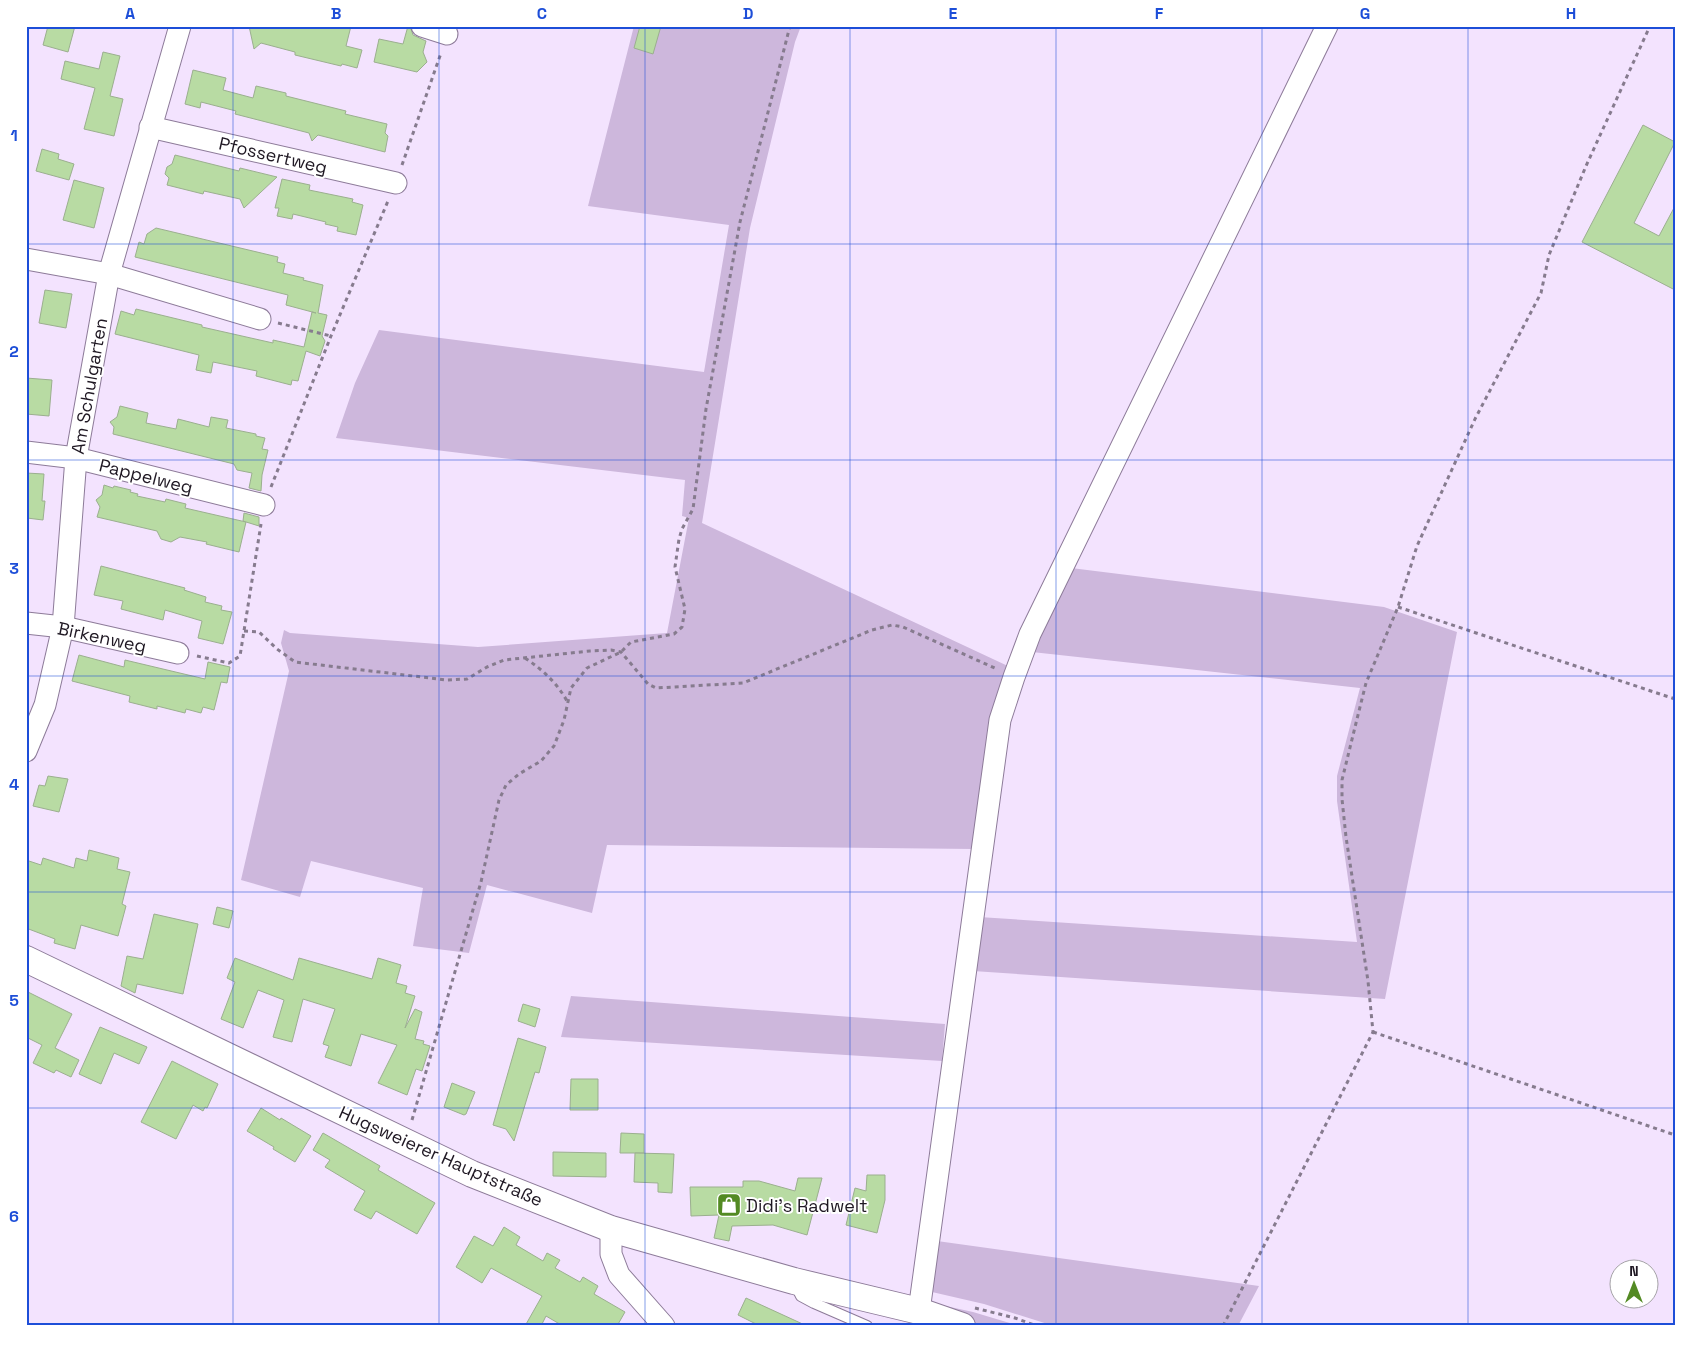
<svg xmlns="http://www.w3.org/2000/svg" width="1701" height="1352" viewBox="0 0 1701 1352" font-family="'Space Grotesk',sans-serif">
<style>
.green{fill:#cdb7dc}
.building{fill:#b8dba3;stroke:#9baf8f}
.lines{fill:none;stroke-linecap:round;stroke-linejoin:round}
.service-casing{stroke:#8d7b99;stroke-width:12}
.minor-casing{stroke:#8d7b99;stroke-width:23}
.tertiary-casing{stroke:#8d7b99;stroke-width:28}
.path{stroke:#867b8e;stroke-width:3;stroke-dasharray:4 4;stroke-linecap:butt}
.service{stroke:#fff;stroke-width:10}
.minor{stroke:#fff;stroke-width:21}
.tertiary{stroke:#fff;stroke-width:26}
.grid{fill:none;stroke:#1d4ed8;stroke-width:1;stroke-opacity:0.55}
.labels{text-anchor:middle;dominant-baseline:central;stroke-width:4;stroke-linejoin:round;paint-order:stroke}
.street-label{font-size:18px;fill:#1f1823;stroke:#fff}
.poi-label{font-size:18px;fill:#1f1823;stroke:#fff;text-anchor:start}
.neatline{fill:none;stroke:#1d4ed8;stroke-width:2}
.grid-label{font-size:16px;text-anchor:middle;font-weight:bold;fill:#1d4ed8}
</style>
<rect width="100%" height="100%" fill="#f3e3fe"/>
<g class="green">
<path d="M 634,26 L 801,26 L 795,42 L 750,228 L 702,523 L 1010,667 L 974,849 L 607,845 L 592,913 L 487,885 L 469,953 L 413,946 L 423,888 L 311,861 L 300,897 L 241,880 L 289,671 L 281,643 L 284,630 L 290,633 L 478,647 L 667,633 L 689,518 L 682,516 L 685,480 L 336,438 L 355,383 L 379,330 L 704,372 L 729,225 L 588,206 Z"/>
<path d="M 1071,568 L 1384,607 L 1457,632 L 1385,999 L 973,971 L 979,917 L 1357,942 L 1337,801 L 1337,776 L 1360,688 L 1032,652 Z"/>
<path d="M 571,996 L 945,1024 L 942,1061 L 561,1037 Z"/>
<path d="M 937,1241 L 1259,1286 L 1238,1326 L 1054,1326 L 984,1304 L 932,1292 Z"/>
<path d="M 941,1305 L 973,1312 L 1020,1326 L 985,1326 L 939,1311 Z"/>
</g>
<g class="building">
<path d="M 48,26 L 75,26 L 68,52 L 43,45 Z"/>
<path d="M 249,26 L 351,26 L 346,46 L 362,50 L 357,68 L 342,64 L 341,66 L 295,55 L 295,52 L 261,43 L 254,49 Z"/>
<path d="M 408,26 L 410,26 L 413,35 L 426,41 L 423,52 L 427,62 L 417,72 L 374,62 L 379,39 L 403,44 Z"/>
<path d="M 640,26 L 661,26 L 653,54 L 634,48 Z"/>
<path d="M 103,52 L 120,56 L 110,96 L 123,99 L 114,136 L 84,129 L 95,88 L 61,79 L 65,61 L 99,69 Z"/>
<path d="M 193,70 L 226,78 L 223,90 L 253,98 L 256,86 L 286,93 L 286,96 L 346,111 L 345,114 L 387,124 L 385,133 L 388,136 L 385,152 L 318,135 L 312,141 L 309,133 L 235,114 L 236,111 L 201,102 L 200,108 L 185,104 Z"/>
<path d="M 1643,125 L 1675,142 L 1634,223 L 1659,236 L 1675,206 L 1675,290 L 1582,242 Z"/>
<path d="M 42,149 L 59,154 L 58,159 L 74,164 L 69,180 L 36,171 Z"/>
<path d="M 175,155 L 239,171 L 240,168 L 277,177 L 244,208 L 240,199 L 204,191 L 203,194 L 167,185 L 169,178 L 165,174 L 167,167 L 172,164 Z"/>
<path d="M 282,179 L 310,185 L 309,190 L 353,199 L 352,202 L 363,205 L 356,235 L 337,231 L 338,227 L 325,224 L 326,222 L 293,214 L 292,219 L 277,216 L 279,208 L 275,208 Z"/>
<path d="M 74,180 L 104,188 L 94,228 L 63,220 Z"/>
<path d="M 156,228 L 278,257 L 277,262 L 285,264 L 283,273 L 304,278 L 303,280 L 323,285 L 318,313 L 327,315 L 322,336 L 325,341 L 320,356 L 306,351 L 298,381 L 292,380 L 291,385 L 256,376 L 257,371 L 213,362 L 211,373 L 196,370 L 199,355 L 115,334 L 121,311 L 134,315 L 136,309 L 202,325 L 202,327 L 273,343 L 273,340 L 304,347 L 312,312 L 316,313 L 286,305 L 288,295 L 135,257 L 139,242 L 144,244 L 147,234 Z"/>
<path d="M 45,290 L 72,294 L 66,328 L 39,323 Z"/>
<path d="M 26,378 L 52,380 L 49,416 L 26,414 Z"/>
<path d="M 120,406 L 148,413 L 146,423 L 176,429 L 178,419 L 209,427 L 211,417 L 228,420 L 226,428 L 256,434 L 256,436 L 265,438 L 262,449 L 268,450 L 262,475 L 261,491 L 249,488 L 252,473 L 237,470 L 234,464 L 113,434 L 114,427 L 110,422 L 117,417 Z"/>
<path d="M 26,473 L 44,474 L 42,501 L 45,501 L 43,520 L 27,518 L 28,502 L 26,502 Z"/>
<path d="M 104,485 L 113,488 L 114,486 L 131,490 L 130,492 L 138,494 L 137,496 L 165,502 L 166,499 L 186,504 L 185,508 L 246,522 L 239,552 L 206,544 L 207,542 L 180,537 L 171,542 L 161,539 L 157,531 L 97,517 L 100,507 L 96,500 L 102,495 Z"/>
<path d="M 244,513 L 259,517 L 259,526 L 243,521 Z"/>
<path d="M 101,566 L 185,588 L 184,590 L 206,597 L 205,602 L 222,606 L 221,610 L 232,612 L 223,644 L 198,638 L 202,621 L 165,610 L 163,620 L 121,609 L 123,601 L 94,595 Z"/>
<path d="M 79,655 L 124,667 L 125,660 L 205,679 L 208,662 L 230,667 L 227,683 L 221,682 L 214,710 L 203,707 L 201,713 L 186,709 L 185,713 L 157,706 L 157,709 L 129,702 L 130,696 L 72,681 Z"/>
<path d="M 48,776 L 68,779 L 59,812 L 33,806 L 39,785 L 45,786 Z"/>
<path d="M 89,850 L 119,858 L 117,869 L 130,872 L 122,904 L 126,906 L 118,936 L 81,925 L 75,949 L 54,943 L 55,939 L 26,928 L 26,860 L 41,865 L 43,858 L 74,868 L 76,858 L 87,861 Z"/>
<path d="M 217,907 L 233,911 L 229,928 L 213,924 Z"/>
<path d="M 154,914 L 198,924 L 183,994 L 137,984 L 135,993 L 121,986 L 127,956 L 143,959 Z"/>
<path d="M 235,958 L 293,980 L 299,958 L 372,979 L 378,958 L 401,965 L 396,983 L 407,986 L 405,993 L 415,996 L 405,1028 L 415,1009 L 422,1012 L 415,1039 L 424,1041 L 423,1044 L 430,1046 L 422,1071 L 416,1069 L 407,1095 L 378,1083 L 397,1045 L 361,1034 L 351,1066 L 325,1057 L 329,1046 L 323,1044 L 335,1009 L 303,999 L 292,1042 L 273,1037 L 284,1000 L 258,990 L 243,1028 L 221,1019 L 235,982 L 227,978 Z"/>
<path d="M 26,991 L 72,1014 L 55,1048 L 79,1060 L 71,1077 L 56,1070 L 54,1073 L 33,1063 L 42,1045 L 26,1037 Z"/>
<path d="M 523,1004 L 540,1009 L 535,1027 L 518,1021 Z"/>
<path d="M 100,1027 L 147,1047 L 139,1064 L 114,1053 L 101,1084 L 79,1074 Z"/>
<path d="M 518,1038 L 546,1047 L 539,1073 L 535,1072 L 514,1141 L 506,1129 L 493,1125 Z"/>
<path d="M 172,1061 L 218,1084 L 207,1108 L 205,1107 L 203,1111 L 193,1105 L 176,1139 L 141,1122 Z"/>
<path d="M 571,1079 L 598,1079 L 598,1110 L 570,1110 Z"/>
<path d="M 452,1083 L 475,1092 L 466,1114 L 464,1115 L 444,1107 Z"/>
<path d="M 261,1108 L 280,1120 L 281,1118 L 311,1136 L 295,1162 L 273,1149 L 274,1147 L 247,1131 Z"/>
<path d="M 323,1133 L 380,1166 L 378,1170 L 435,1203 L 417,1234 L 376,1211 L 371,1219 L 354,1210 L 365,1191 L 325,1167 L 330,1160 L 313,1150 Z"/>
<path d="M 621,1133 L 644,1134 L 644,1153 L 620,1153 Z"/>
<path d="M 553,1152 L 606,1153 L 606,1177 L 553,1176 Z"/>
<path d="M 635,1153 L 674,1154 L 672,1193 L 658,1192 L 658,1183 L 634,1182 Z"/>
<path d="M 867,1175 L 885,1175 L 885,1200 L 877,1233 L 846,1225 L 855,1188 L 866,1191 Z"/>
<path d="M 798,1178 L 822,1178 L 807,1235 L 773,1225 L 732,1226 L 729,1241 L 714,1238 L 719,1215 L 691,1216 L 690,1187 L 743,1187 L 743,1181 L 759,1181 L 795,1191 Z"/>
<path d="M 504,1227 L 520,1237 L 516,1245 L 543,1261 L 547,1253 L 560,1260 L 555,1268 L 580,1282 L 583,1277 L 598,1286 L 594,1294 L 625,1312 L 617,1326 L 563,1326 L 546,1316 L 541,1326 L 525,1326 L 542,1296 L 491,1268 L 482,1283 L 456,1267 L 474,1236 L 493,1246 Z"/>
<path d="M 746,1298 L 807,1326 L 760,1326 L 738,1315 Z"/>
</g>
<g class="lines">
<defs>
<path id="service" d="M 796,1286 L 801,1296 L 814,1303 L 867,1326"/>
<g id="minor">
<path d="M 422,26 L 447,34"/>
<path d="M 150,127 L 396,183"/>
<path d="M 26,259 L 109,274 L 260,319"/>
<path d="M 26,452 L 76,458 L 264,505"/>
<path d="M 26,623 L 63,627 L 178,653"/>
<path d="M 26,751 L 45,705 L 63,627 L 76,458 L 109,274 L 180,26"/>
<path d="M 611,1229 L 611,1254 L 619,1275 L 664,1326"/>
<path d="M 919,1311 L 1000,720 L 1014,677 L 1030,634 L 1327,26"/>
</g>
<path id="tertiary" d="M 26,959 L 472,1174 L 611,1229 L 794,1281 L 919,1311 L 962,1326"/>
</defs>
<use href="#service" class="service-casing"/>
<use href="#minor" class="minor-casing"/>
<use href="#tertiary" class="tertiary-casing"/>
<g class="path">
<path d="M 402,165 L 441,53"/>
<path d="M 278,323 L 331,336"/>
<path d="M 271,487 L 331,336 L 388,201"/>
<path d="M 1398,607 L 1675,699"/>
<path d="M 244,631 L 259,632 L 277,649 L 295,662 L 447,680 L 467,679 L 487,667 L 504,660 L 590,651 L 611,650 L 621,652 L 648,684 L 656,688 L 743,683 L 872,630 L 892,625 L 903,627 L 997,669"/>
<path d="M 197,656 L 229,663 L 240,656 L 261,524"/>
<path d="M 525,658 C 543,670 557,683 567,701"/>
<path d="M 1373,1032 L 1675,1135"/>
<path d="M 412,1120 L 481,882 L 499,800 L 506,785 L 519,774 L 541,761 L 554,746 L 564,720 L 571,688 L 587,668 L 621,652 L 631,642 L 674,634 L 682,627 L 685,609 L 675,567 L 679,539 L 682,529 L 693,509 L 706,409 L 740,222 L 790,26"/>
<path d="M 975,1308 L 1015,1318 L 1037,1326"/>
<path d="M 1223,1326 L 1373,1032 L 1368,981 L 1346,837 L 1342,799 L 1342,780 L 1357,719 L 1366,683 L 1398,607 L 1417,546 L 1475,419 L 1541,293 L 1549,255 L 1586,166 L 1650,26"/>
</g>
<use href="#service" class="service"/>
<use href="#minor" class="minor"/>
<use href="#tertiary" class="tertiary"/>
</g>
<path class="grid" d="M 233,26 L 233,1326M 439,26 L 439,1326M 645,26 L 645,1326M 850,26 L 850,1326M 1056,26 L 1056,1326M 1262,26 L 1262,1326M 1468,26 L 1468,1326M 26,244 L 1675,244M 26,460 L 1675,460M 26,676 L 1675,676M 26,892 L 1675,892M 26,1108 L 1675,1108"/>
<defs>
<symbol id="shop-square" viewBox="-11 -11 22 22"><rect x="-9" y="-9" width="18" height="18" rx="4" fill="#538a23" stroke="#fff"/><path d="M-5-2.5h2.3a2.7 3.5 0 0 1 5.4 0H5L5.5 6h-11ZM-1.5-2.5h3a1.5 2.3 0 0 0-3 0Z" fill="#fff"/></symbol>
</defs>
<g fill-rule="evenodd">
<use href="#shop-square" x="715" y="1191" width="28" height="28"/>
</g>
<g class="labels">
<g class="street-label">
<text transform="translate(273 155) rotate(13)">Pfossertweg</text>
<text transform="translate(89 386) rotate(-80)">Am Schulgarten</text>
<text transform="translate(146 476) rotate(14)">Pappelweg</text>
<text transform="translate(102 637) rotate(12)">Birkenweg</text>
<text transform="translate(441 1156) rotate(24)">Hugsweierer Hauptstraße</text>
</g>
<g class="poi-label">
<text x="746" y="1205">Didi's Radwelt</text>
</g>
</g>
<rect width="1701" height="1352" fill="none" stroke="#ffffff" stroke-width="55"/>
<g transform="translate(1634 1284)"><circle r="24" fill="#ffffff" stroke="#a5a3a7"/>
<path d="M0-4L9 19L0 12L-9 19Z" fill="#538a23"/>
<text y="-8" font-size="14" font-weight="bold" text-anchor="middle" fill="#1f1823">N</text>
</g>
<rect x="28" y="28" width="1646" height="1296" class="neatline"/>
<g class="grid-label">
<text x="130" y="19">A</text>
<text x="336" y="19">B</text>
<text x="542" y="19">C</text>
<text x="748" y="19">D</text>
<text x="953" y="19">E</text>
<text x="1159" y="19">F</text>
<text x="1365" y="19">G</text>
<text x="1571" y="19">H</text>
<text x="14" y="141">1</text>
<text x="14" y="357">2</text>
<text x="14" y="574">3</text>
<text x="14" y="790">4</text>
<text x="14" y="1006">5</text>
<text x="14" y="1222">6</text>
</g>
</svg>
